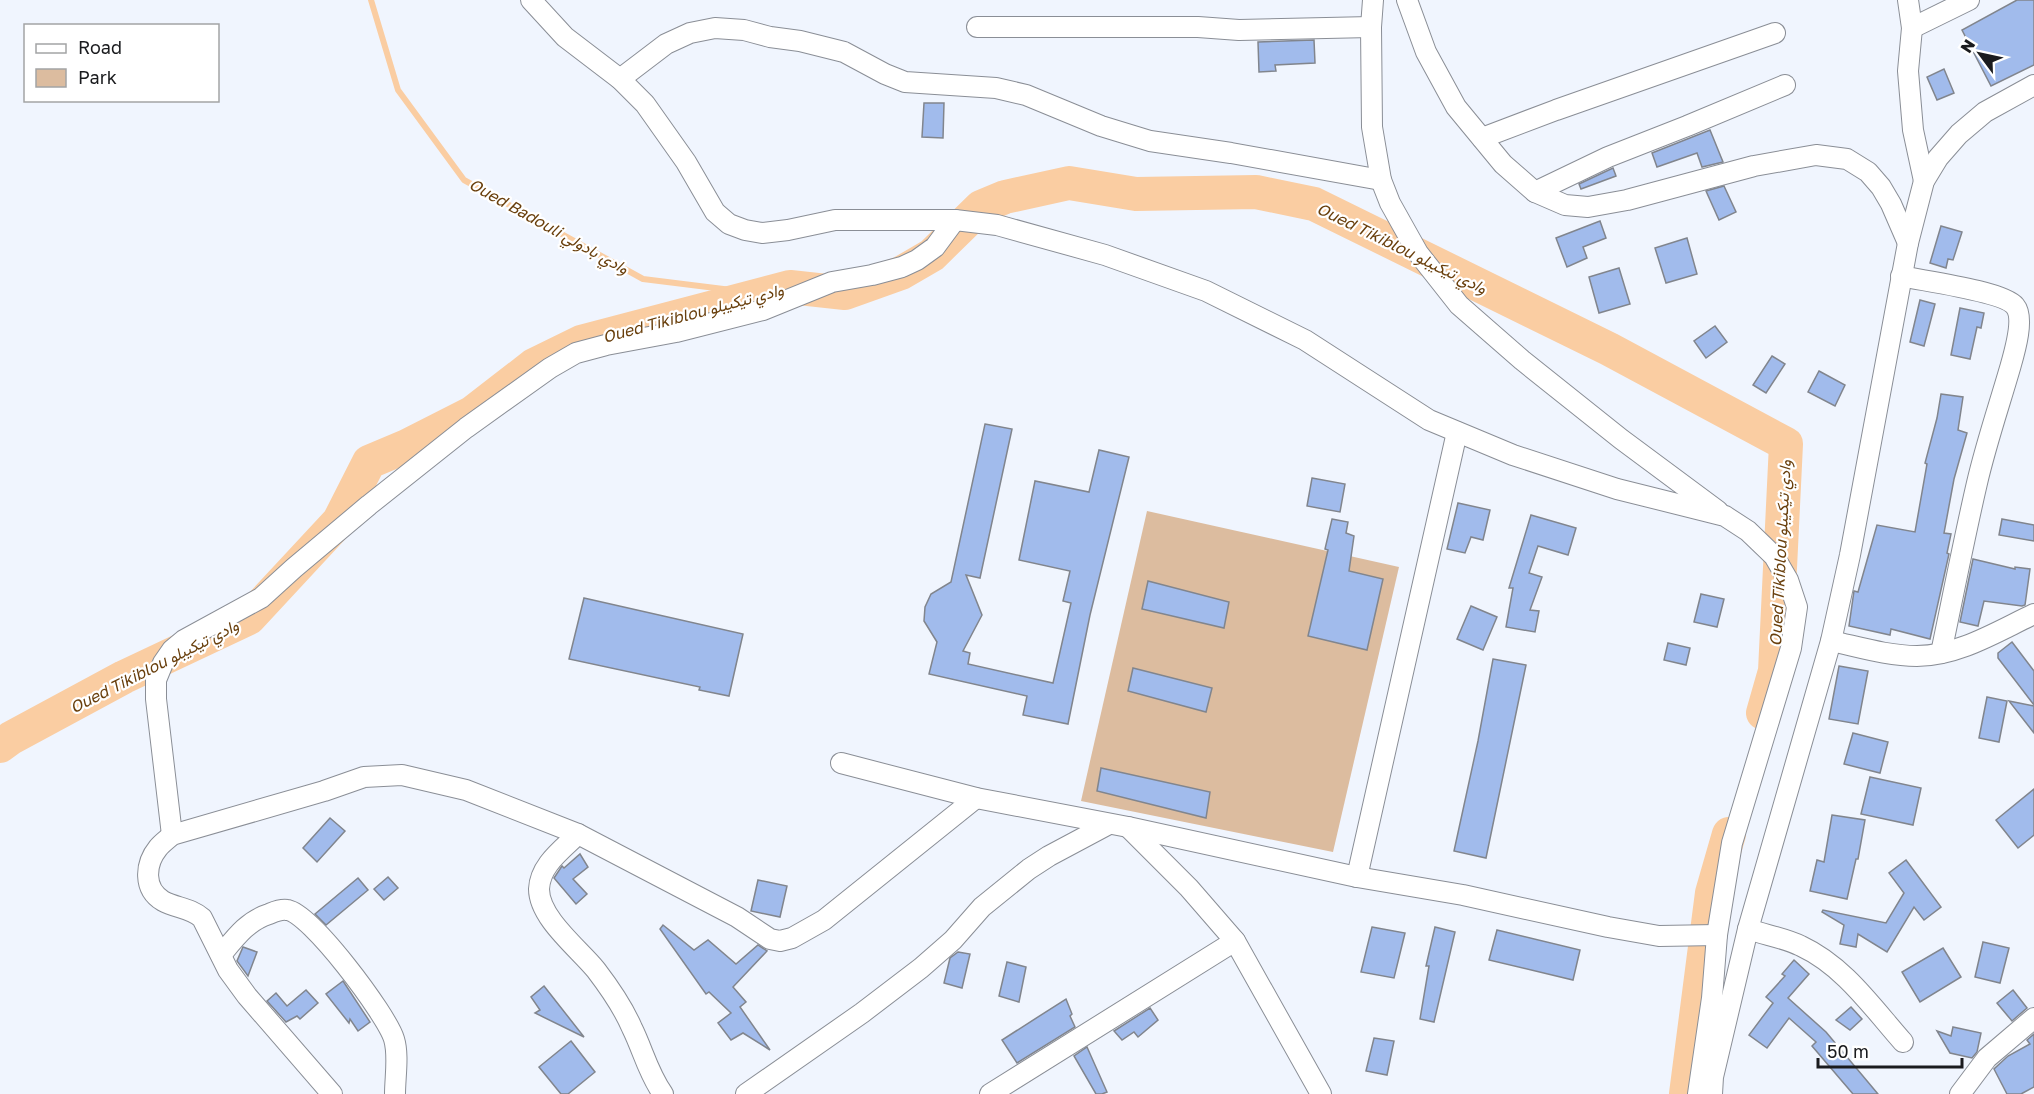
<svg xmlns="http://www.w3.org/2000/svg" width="2034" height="1094" viewBox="0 0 2034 1094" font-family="'Golos Text',Vazirmatn,sans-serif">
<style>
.green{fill:#dcbc9f}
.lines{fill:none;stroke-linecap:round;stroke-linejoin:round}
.stream{stroke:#facda2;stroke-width:6}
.river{stroke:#facda2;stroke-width:34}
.building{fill:#a1bbec;stroke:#81858d;stroke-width:1.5}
.minor-casing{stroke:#8a8e96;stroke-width:22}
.minor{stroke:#fff;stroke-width:20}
.labels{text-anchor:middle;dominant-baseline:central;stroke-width:4.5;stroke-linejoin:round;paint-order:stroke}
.water-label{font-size:16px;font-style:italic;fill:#693f0c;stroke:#fff}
</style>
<rect width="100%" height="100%" fill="#f0f5fe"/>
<path class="green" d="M 1147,511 L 1399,567 L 1333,852 L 1081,801 Z"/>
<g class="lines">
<path class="stream" d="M 371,0 L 398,90 L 464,180 L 643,279 L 764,294"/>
<g class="river">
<path d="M 0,746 L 11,738 L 124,677 L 249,618 L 339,521 L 369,462 L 407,446 L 472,413 L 534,365 L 581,342 L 790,287 L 845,293 L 901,273 L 932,255 L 981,207 L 1005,197 L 1069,183 L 1136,194 L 1256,192 L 1314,204 L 1609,349 L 1786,444 L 1775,671 L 1763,713"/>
<path d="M 1686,1094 L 1712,893 L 1729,834"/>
</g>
</g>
<g class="building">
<path d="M 2017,0 L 2034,0 L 2034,65 L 1991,86 L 1962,30 Z"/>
<path d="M 1314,40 L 1315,63 L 1275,65 L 1276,71 L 1259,72 L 1258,42 Z"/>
<path d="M 1944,69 L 1954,93 L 1937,100 L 1927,77 Z"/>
<path d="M 924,103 L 944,103 L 943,138 L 922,137 Z"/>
<path d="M 1710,130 L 1723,162 L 1702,167 L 1697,153 L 1657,167 L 1652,153 Z"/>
<path d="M 1613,168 L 1616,176 L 1581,189 L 1579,184 Z"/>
<path d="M 1724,186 L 1736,212 L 1719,220 L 1706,191 Z"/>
<path d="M 1600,221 L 1606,238 L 1583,247 L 1587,258 L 1567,267 L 1556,238 Z"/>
<path d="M 1941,226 L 1962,232 L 1953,260 L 1948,259 L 1946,268 L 1930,263 Z"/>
<path d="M 1687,238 L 1697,274 L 1666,283 L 1655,248 Z"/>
<path d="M 1619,268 L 1630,304 L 1599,313 L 1589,277 Z"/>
<path d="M 1920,300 L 1935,304 L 1924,346 L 1910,342 Z"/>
<path d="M 1960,308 L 1984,313 L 1981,328 L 1977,327 L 1970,359 L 1951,355 Z"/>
<path d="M 1715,326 L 1727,342 L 1706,358 L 1694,341 Z"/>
<path d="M 1772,356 L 1785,364 L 1766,393 L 1753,385 Z"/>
<path d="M 1819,371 L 1845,385 L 1835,406 L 1808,392 Z"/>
<path d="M 1941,394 L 1963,397 L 1958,430 L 1967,433 L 1954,479 L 1944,533 L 1951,534 L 1947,553 L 1949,554 L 1930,639 L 1891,629 L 1890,635 L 1849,626 L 1854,591 L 1858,592 L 1877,525 L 1915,532 L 1927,464 L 1925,463 L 1937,418 Z"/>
<path d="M 985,424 L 1012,429 L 980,578 L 966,575 L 982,615 L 963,651 L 970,653 L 968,664 L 1053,683 L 1071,603 L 1063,601 L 1070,571 L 1019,560 L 1035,481 L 1089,492 L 1099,450 L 1129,457 L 1090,615 L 1068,724 L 1023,715 L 1027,696 L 929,674 L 937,642 L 924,621 L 925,607 L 931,594 L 951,582 Z"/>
<path d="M 1312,478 L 1345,484 L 1340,512 L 1307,506 Z"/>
<path d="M 1458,503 L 1490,510 L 1483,540 L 1471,537 L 1465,553 L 1447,549 Z"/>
<path d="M 1531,515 L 1576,528 L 1568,555 L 1538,546 L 1529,573 L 1542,577 L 1530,610 L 1539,611 L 1535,632 L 1506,627 L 1513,588 L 1509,588 Z"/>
<path d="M 1332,519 L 1348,522 L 1346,533 L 1354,536 L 1349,571 L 1383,579 L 1367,650 L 1308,636 L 1328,550 L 1325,549 Z"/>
<path d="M 2002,519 L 2034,525 L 2034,541 L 1999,535 Z"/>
<path d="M 1973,559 L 2015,569 L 2015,567 L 2030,569 L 2025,605 L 2022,606 L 1984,601 L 1978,626 L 1960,622 Z"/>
<path d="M 1148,581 L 1229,602 L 1224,628 L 1142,609 Z"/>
<path d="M 1701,594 L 1724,599 L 1717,627 L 1694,622 Z"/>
<path d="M 584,598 L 743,634 L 729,696 L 699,690 L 700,687 L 569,659 Z"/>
<path d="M 1471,606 L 1497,617 L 1483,650 L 1457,639 Z"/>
<path d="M 2012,642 L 2034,671 L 2034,705 L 1998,658 L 1998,653 Z"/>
<path d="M 1668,643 L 1690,648 L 1686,665 L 1664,660 Z"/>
<path d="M 1493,659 L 1526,665 L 1486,858 L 1454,851 L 1478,741 Z"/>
<path d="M 1839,666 L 1868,671 L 1858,724 L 1829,719 Z"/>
<path d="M 1133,668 L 1212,688 L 1206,712 L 1128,691 Z"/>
<path d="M 1987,697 L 2007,701 L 1999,742 L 1979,738 Z"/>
<path d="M 2009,701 L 2034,706 L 2034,733 Z"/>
<path d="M 1853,733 L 1888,742 L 1880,773 L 1844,764 Z"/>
<path d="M 1101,768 L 1210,792 L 1206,818 L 1097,791 Z"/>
<path d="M 1870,777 L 1921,788 L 1913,825 L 1861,814 Z"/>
<path d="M 2034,789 L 2034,835 L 2018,848 L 1996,820 Z"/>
<path d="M 1832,815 L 1865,820 L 1858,859 L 1856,859 L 1847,899 L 1810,891 L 1817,860 L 1824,862 Z"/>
<path d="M 330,818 L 345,831 L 317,862 L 303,848 Z"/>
<path d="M 580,854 L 588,867 L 573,879 L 587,894 L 576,904 L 554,878 L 562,866 L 564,868 Z"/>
<path d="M 1906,860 L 1941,907 L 1924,920 L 1914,907 L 1887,952 L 1858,934 L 1856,947 L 1840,944 L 1844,925 L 1822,912 L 1823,910 L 1886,923 L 1904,893 L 1889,873 Z"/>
<path d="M 388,877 L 398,888 L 384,900 L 374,889 Z"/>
<path d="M 358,878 L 368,890 L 326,925 L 315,914 Z"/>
<path d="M 758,880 L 787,886 L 780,917 L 751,911 Z"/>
<path d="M 663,925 L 694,950 L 708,940 L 736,964 L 758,945 L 767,951 L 733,987 L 746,1002 L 740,1007 L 770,1050 L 743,1033 L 731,1040 L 718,1023 L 731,1013 L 709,992 L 706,994 L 660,929 Z"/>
<path d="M 1372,927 L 1405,933 L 1394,978 L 1361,972 Z"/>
<path d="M 1435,927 L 1455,932 L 1434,1022 L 1420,1019 L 1429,966 L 1426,966 Z"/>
<path d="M 1497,930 L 1580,950 L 1573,980 L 1489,960 Z"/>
<path d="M 1983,942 L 2009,948 L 2000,983 L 1975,977 Z"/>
<path d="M 243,947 L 257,952 L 248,976 L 237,961 Z"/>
<path d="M 1943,948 L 1961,977 L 1920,1002 L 1902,972 Z"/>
<path d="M 958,952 L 970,954 L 962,988 L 944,983 L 950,958 Z"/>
<path d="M 1794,960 L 1809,974 L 1788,998 L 1826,1032 L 1878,1094 L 1853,1094 L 1812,1046 L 1816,1042 L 1789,1018 L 1767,1048 L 1749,1035 L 1773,1003 L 1766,997 L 1785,976 L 1782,974 Z"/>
<path d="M 1007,962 L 1026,967 L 1019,1002 L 999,996 Z"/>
<path d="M 343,981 L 370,1022 L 358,1031 L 350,1019 L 349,1023 L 326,994 Z"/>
<path d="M 544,986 L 584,1037 L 535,1013 L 540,1010 L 531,997 Z"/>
<path d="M 306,990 L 318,1003 L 300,1019 L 297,1016 L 286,1022 L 267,1001 L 276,993 L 287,1006 Z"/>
<path d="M 2013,990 L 2027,1008 L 2012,1021 L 1997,1003 Z"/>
<path d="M 1066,999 L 1072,1014 L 1070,1016 L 1075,1027 L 1017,1063 L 1002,1040 Z"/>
<path d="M 1851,1007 L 1862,1019 L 1850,1030 L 1836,1020 Z"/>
<path d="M 1150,1008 L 1158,1020 L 1138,1037 L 1134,1032 L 1122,1040 L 1114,1031 Z"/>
<path d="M 1953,1027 L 1981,1033 L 1977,1052 L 1972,1058 L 1950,1053 L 1937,1031 L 1951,1036 Z"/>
<path d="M 2034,1034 L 2034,1087 L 2021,1094 L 2007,1094 L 1994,1069 L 2008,1056 L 2030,1044 L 2027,1040 Z"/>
<path d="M 1374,1038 L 1394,1041 L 1387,1075 L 1366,1071 Z"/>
<path d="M 571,1041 L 595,1072 L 568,1094 L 561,1094 L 539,1067 Z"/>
<path d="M 1087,1047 L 1107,1092 L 1102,1094 L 1096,1094 L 1074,1056 Z"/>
</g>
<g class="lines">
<defs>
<g id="minor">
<path d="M 531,0 L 565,37 L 620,79 L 645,104 L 686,162 L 715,212 L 729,224 L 745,230 L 762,233 L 788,230 L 835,220 L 955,220 L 997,225 L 1105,255 L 1206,291 L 1305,340 L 1429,420 L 1513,455 L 1617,489 L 1725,516 L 1748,531 L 1774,556 L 1788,580 L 1797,607 L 1791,648 L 1732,843 L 1717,935 L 1712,998 L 1698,1094"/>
<path d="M 1373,0 L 1371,27 L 1372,127 L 1381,180 L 1390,203 L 1418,253 L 1459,305 L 1522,360 L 1621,439 L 1718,511"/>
<path d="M 1407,0 L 1426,52 L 1456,107 L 1503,164 L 1535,192 L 1565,205 L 1588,207 L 1627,200 L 1754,166 L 1816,155 L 1847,159 L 1868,172 L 1881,187 L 1891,204 L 1908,243"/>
<path d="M 1908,0 L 1912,28 L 1908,71 L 1913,130 L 1924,181"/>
<path d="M 977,27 L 1198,27 L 1239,30 L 1371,27"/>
<path d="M 1912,28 L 1969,0"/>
<path d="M 620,79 L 666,44 L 690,33 L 715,28 L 744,30 L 770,37 L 800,41 L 844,52 L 885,74 L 905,82 L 996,88 L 1026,95 L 1101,126 L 1150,141 L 1231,153 L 1381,180"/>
<path d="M 1482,138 L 1556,110 L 1775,33"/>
<path d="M 1535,192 L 1608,157 L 1687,126 L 1785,85"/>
<path d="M 1901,276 C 1923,281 2003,291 2015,306 C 2025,318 2014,354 2010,368 C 1999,406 1986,444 1977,483 C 1964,539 1953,596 1941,653"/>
<path d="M 1831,641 C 1859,647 1888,656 1917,656 C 1958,656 1998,631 2034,614"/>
<path d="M 841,763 L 976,798 L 1128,827 L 1357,877 L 1463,895 L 1608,927 L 1659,936 L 1717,935"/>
<path d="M 1128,827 L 1189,888 L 1235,941 L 1321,1094"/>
<path d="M 578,834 C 562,850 540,865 539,889 C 539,918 578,948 596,970 C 609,987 623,1007 632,1028 C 643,1050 648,1073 663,1094"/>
<path d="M 172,835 L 156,699 L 156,680 L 163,663 L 172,650 L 184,640 L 261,598 L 294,568 L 369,505 L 466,428 L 550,368 L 576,353 L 606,345 L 676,332 L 763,310 L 832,282 L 872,275 L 902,267 L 917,260 L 935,247 L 955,220"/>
<path d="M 1357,877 L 1457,432"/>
<path d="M 1748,929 C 1765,935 1785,938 1801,946 C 1844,966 1872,1007 1903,1042"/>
<path d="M 221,955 C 235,938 247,921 269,914 C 274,912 280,909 287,910 C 309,911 387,1015 394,1039 C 399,1055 395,1077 395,1094"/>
<path d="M 332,1094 L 247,996 L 228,970 L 202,918 C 191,908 176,908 163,901 C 143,889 145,864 158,848 C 162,843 168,839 172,835 L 324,791 L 364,777 L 402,775 L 466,790 L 578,834 L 737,917 L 770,939 L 780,941 L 792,938 L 824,920 L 976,798"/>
<path d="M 746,1094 L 862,1013 L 921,968 L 953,940 L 982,907 L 1029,869 L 1049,856 L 1109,824"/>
<path d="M 990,1094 L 1235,941"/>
<path d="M 1712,1094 L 1713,1077 L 1748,929 L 1831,641 L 1850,555 L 1908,243 L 1924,181 L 1938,158 L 1959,134 L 1985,112 L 2034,85"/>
<path d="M 1960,1094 L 1987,1058 L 2034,1018"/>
</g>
</defs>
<use href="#minor" class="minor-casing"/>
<use href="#minor" class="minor"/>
</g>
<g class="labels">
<g class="water-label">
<text transform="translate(549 226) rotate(29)">Oued Badouli وادي بادولي</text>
<text transform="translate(1402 248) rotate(26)">Oued Tikiblou وادي تيكيبلو</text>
<text transform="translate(693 313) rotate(-15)">Oued Tikiblou وادي تيكيبلو</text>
<text transform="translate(1780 553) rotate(-87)">Oued Tikiblou وادي تيكيبلو</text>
<text transform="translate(154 666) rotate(-27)">Oued Tikiblou وادي تيكيبلو</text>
</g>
</g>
<rect x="24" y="24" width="195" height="78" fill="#ffffff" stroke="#a3a4a5" stroke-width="1.5"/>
<rect x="36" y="44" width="30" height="9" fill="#ffffff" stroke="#a3a4a5" stroke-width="1.5"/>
<text x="78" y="54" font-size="18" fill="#1a1b1e">Road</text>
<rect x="36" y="69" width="30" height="18" fill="#dcbc9f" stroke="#a3a4a5" stroke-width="1.5"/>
<text x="78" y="84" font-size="18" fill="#1a1b1e">Park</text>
<g transform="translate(1980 54) rotate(303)" stroke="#ffffff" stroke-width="4.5" paint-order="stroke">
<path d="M0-4.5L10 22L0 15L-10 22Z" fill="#1a1b1e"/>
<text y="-9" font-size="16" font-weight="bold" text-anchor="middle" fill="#1a1b1e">N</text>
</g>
<path d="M1818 1058v9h144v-9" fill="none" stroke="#1a1b1e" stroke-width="3"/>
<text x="1827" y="1058" font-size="18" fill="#1a1b1e" stroke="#ffffff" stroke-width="4.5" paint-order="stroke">50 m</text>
</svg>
